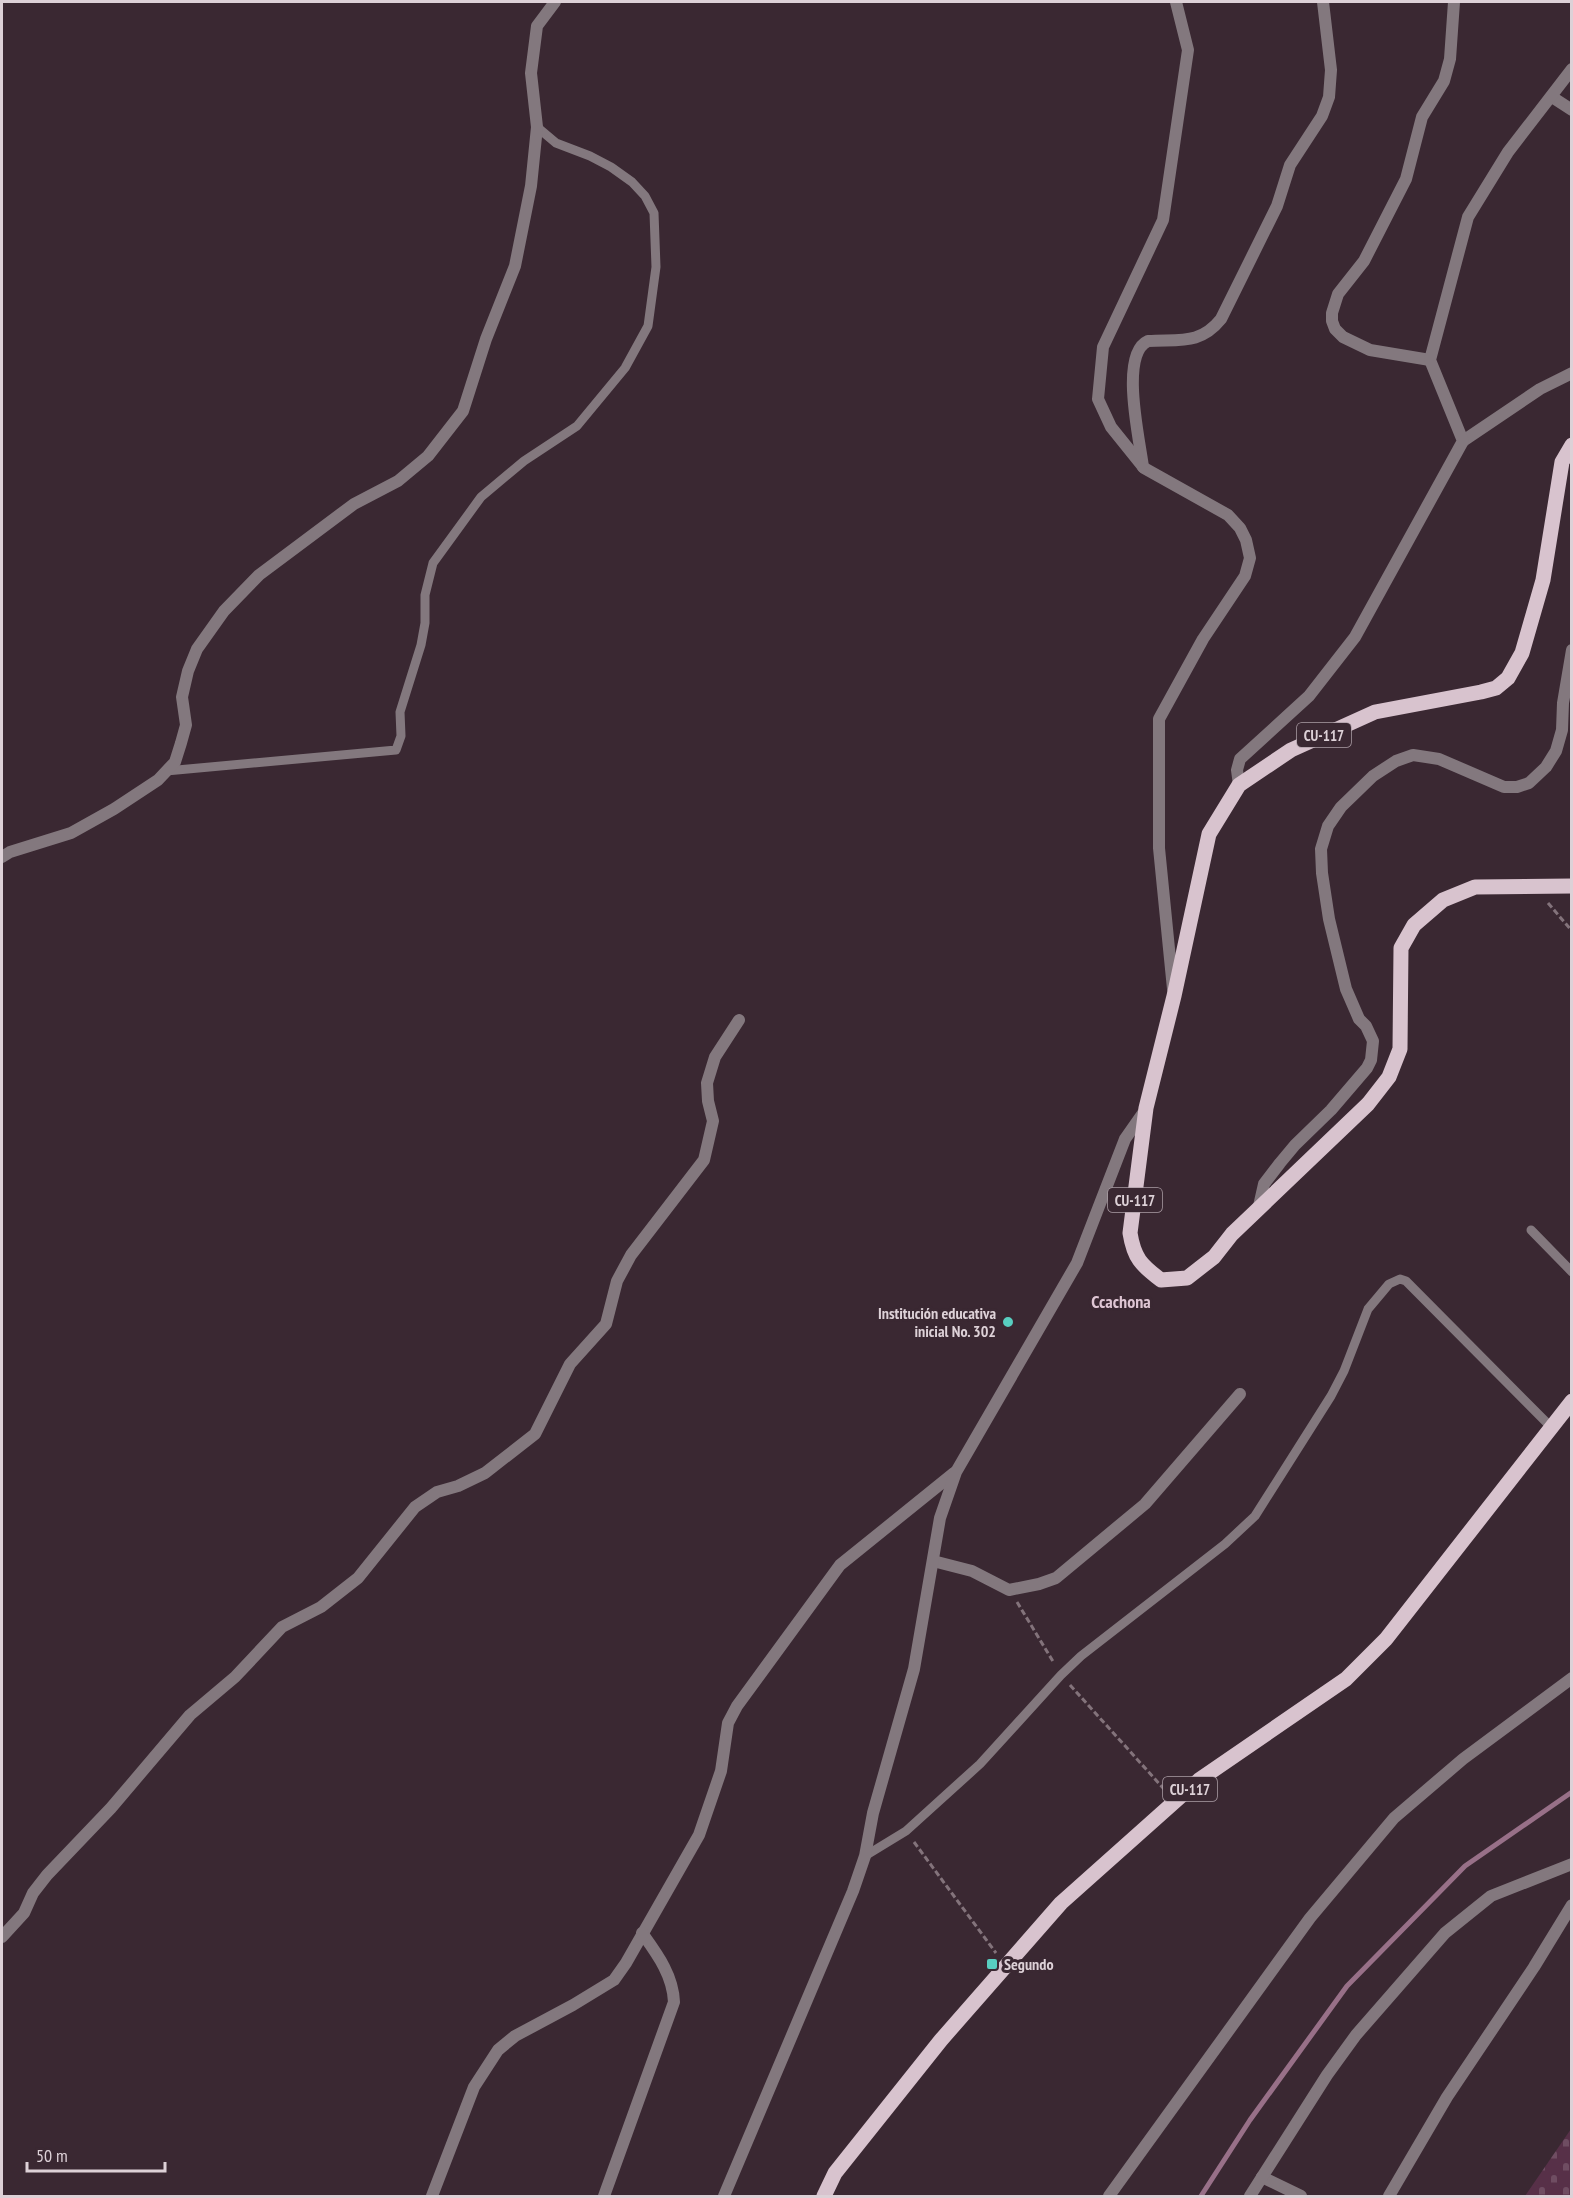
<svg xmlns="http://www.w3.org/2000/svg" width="1573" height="2198" viewBox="0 0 1573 2198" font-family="'PT Sans Narrow',sans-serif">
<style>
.cemetery{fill:url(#cemetery-stones)}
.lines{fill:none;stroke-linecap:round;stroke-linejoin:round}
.stream{stroke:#987088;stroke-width:5}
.path{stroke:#83737b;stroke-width:3;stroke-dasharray:6 3;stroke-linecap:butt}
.service{stroke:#83787e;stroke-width:9}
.minor{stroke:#83787e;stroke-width:12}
.primary{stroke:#d8c3ce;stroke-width:15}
.poi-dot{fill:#58cec0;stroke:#3a2832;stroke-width:2}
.labels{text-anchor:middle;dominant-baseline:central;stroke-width:6;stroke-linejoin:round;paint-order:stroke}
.shield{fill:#3a2832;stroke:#ac9ea6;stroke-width:1.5}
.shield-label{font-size:15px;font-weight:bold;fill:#ddd1d7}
.poi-label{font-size:16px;font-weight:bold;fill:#ddd1d7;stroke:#3a2832;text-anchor:end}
.neighbourhood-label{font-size:18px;font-weight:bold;fill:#dfc6d4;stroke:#3a2832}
</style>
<defs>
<pattern id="cemetery-stones" width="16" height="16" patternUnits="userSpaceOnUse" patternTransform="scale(1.5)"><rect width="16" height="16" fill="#573048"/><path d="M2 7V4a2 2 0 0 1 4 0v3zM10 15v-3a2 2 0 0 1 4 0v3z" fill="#6f4d62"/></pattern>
</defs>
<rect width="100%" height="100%" fill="#3a2832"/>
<path class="cemetery" d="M 1571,2129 L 1571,2196 L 1525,2196 Z"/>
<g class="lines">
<path class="stream" d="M 1201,2196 L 1250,2120 L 1347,1986 L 1465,1866 L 1572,1792"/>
<g class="path">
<path d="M 1548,903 L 1572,931"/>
<path d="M 1017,1602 L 1054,1663"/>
<path d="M 1070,1685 L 1164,1789"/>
<path d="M 914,1842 L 996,1953"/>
</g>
<g class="service">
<path d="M 166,771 L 396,750 L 401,736 L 400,712 L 421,645 L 425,623 L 425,595 L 433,563 L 481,497 L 524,461 L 577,426 L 625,368 L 648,326 L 656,267 L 654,213 L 645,196 L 632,182 L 611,167 L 590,156 L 556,143 L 537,127"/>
<path d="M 1531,1230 L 1572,1272"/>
<path d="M 865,1856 L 906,1831 L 980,1764 L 1061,1675 L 1081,1656 L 1225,1544 L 1255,1516 L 1331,1396 L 1344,1371 L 1368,1309 L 1389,1284 L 1400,1279 L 1406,1281 L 1551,1427"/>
</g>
<g class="minor">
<path d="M 1552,97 L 1572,110"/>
<path d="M 1430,360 L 1370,350 L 1343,337 L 1335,329 L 1332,321 L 1332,313 L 1338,294 L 1364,261 L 1406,179 L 1422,117 L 1444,81 L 1450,59 L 1454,2"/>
<path d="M 1463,441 L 1540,389 L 1572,373"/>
<path d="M 1143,467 C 1140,441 1119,354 1148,341 C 1180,339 1200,345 1221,319 L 1277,206 L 1290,165 L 1322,116 L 1329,97 L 1331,70 L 1323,2"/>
<path d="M 1239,785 L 1237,770 L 1240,759 L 1309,696 L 1355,637 L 1463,441 L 1430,360 L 1468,217 L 1508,152 L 1572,69"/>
<path d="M 2,857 L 10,852 L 71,833 L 114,809 L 158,780 L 175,762 L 181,743 L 186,725 L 182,697 L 188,671 L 197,649 L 224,611 L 259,575 L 354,504 L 398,481 L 428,456 L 463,411 L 486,339 L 515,266 L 531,186 L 537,127 L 531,73 L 537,26 L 555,2"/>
<path d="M 1173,989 L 1159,848 L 1159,719 L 1203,639 L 1245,576 L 1250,558 L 1246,540 L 1240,528 L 1228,515 L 1144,468 L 1111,427 L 1098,399 L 1103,347 L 1163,220 L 1188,50 L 1176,2"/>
<path d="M 1259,1206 L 1264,1184 L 1280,1163 L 1295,1145 L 1331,1110 L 1367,1068 L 1371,1060 L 1373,1041 L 1366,1026 L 1359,1019 L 1346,989 L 1329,919 L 1322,873 L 1321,849 L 1328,826 L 1341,807 L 1373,776 L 1396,761 L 1413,755 L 1439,759 L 1504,787 L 1517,787 L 1529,783 L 1546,767 L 1556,751 L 1562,730 L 1563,703 L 1572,650"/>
<path d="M 933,1561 L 972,1571 L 1009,1590 L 1039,1584 L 1056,1578 L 1145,1504 L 1240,1394"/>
<path d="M 2,1937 L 24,1913 L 33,1893 L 47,1875 L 111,1808 L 190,1715 L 235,1677 L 282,1627 L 321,1607 L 358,1578 L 415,1507 L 437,1492 L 458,1486 L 485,1473 L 535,1434 L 570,1364 L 606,1324 L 617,1281 L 631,1255 L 704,1160 L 713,1121 L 708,1101 L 707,1083 L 715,1057 L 739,1020"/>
<path d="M 1262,2177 L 1301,2196"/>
<path d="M 432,2196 L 474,2087 L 498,2050 L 515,2036 L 573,2005 L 614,1980 L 626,1963 L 699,1835 L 721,1771 L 728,1723 L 737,1706 L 840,1565 L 954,1473"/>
<path d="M 604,2196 L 674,2002 C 673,1975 657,1954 642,1933"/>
<path d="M 724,2196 L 853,1891 L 865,1856 L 873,1813 L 914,1669 L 940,1518 L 956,1472 L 1077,1263 L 1125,1139 L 1146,1109"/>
<path d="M 1109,2196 L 1310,1918 L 1394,1818 L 1463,1759 L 1572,1678"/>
<path d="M 1250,2196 L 1327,2075 L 1356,2035 L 1445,1933 L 1491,1896 L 1572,1864"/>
<path d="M 1389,2196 L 1447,2097 L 1534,1967 L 1572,1905"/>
</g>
<g class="primary">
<path d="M 1572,445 L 1562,462 L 1543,580 L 1522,653 L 1508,678 L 1496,688 L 1481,692 L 1375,712 L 1291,750 L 1239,785 L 1209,834 L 1174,996 L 1146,1108 L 1130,1233 C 1134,1258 1141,1265 1161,1280 L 1187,1278 L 1214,1257 L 1232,1234 L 1368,1104 L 1389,1077 L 1400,1049 L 1401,948 L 1414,925 L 1443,900 L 1475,887 L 1572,886"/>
<path d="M 824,2196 L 835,2173 L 941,2040 L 1061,1903 L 1199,1780 L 1346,1679 L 1386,1639 L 1572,1401"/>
</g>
</g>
<g class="poi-dot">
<circle cx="1008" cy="1322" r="6"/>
<rect x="986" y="1958" width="12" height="12" rx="3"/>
</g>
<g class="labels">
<g class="shield">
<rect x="1297" y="723" width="54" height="24" rx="4.5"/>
<rect x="1108" y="1188" width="54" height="24" rx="4.5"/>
<rect x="1163" y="1777" width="54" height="24" rx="4.5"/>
</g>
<g class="shield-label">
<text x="1324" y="735">CU-117</text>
<text x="1135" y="1200">CU-117</text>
<text x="1190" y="1789">CU-117</text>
</g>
<g class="poi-label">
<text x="996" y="1313">Institución educativa<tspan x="996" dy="18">inicial No. 302</tspan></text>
<text x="1004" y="1964" text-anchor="start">Segundo</text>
</g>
<g class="neighbourhood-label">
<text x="1121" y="1301">Ccachona</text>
</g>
</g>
<rect width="1573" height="2198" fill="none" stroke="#ddd1d7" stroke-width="6"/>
<path d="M27 2162v9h138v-9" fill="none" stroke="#ddd1d7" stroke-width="3"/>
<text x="36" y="2162" font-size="18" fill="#ddd1d7" stroke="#3a2832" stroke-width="4.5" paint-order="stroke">50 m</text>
</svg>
